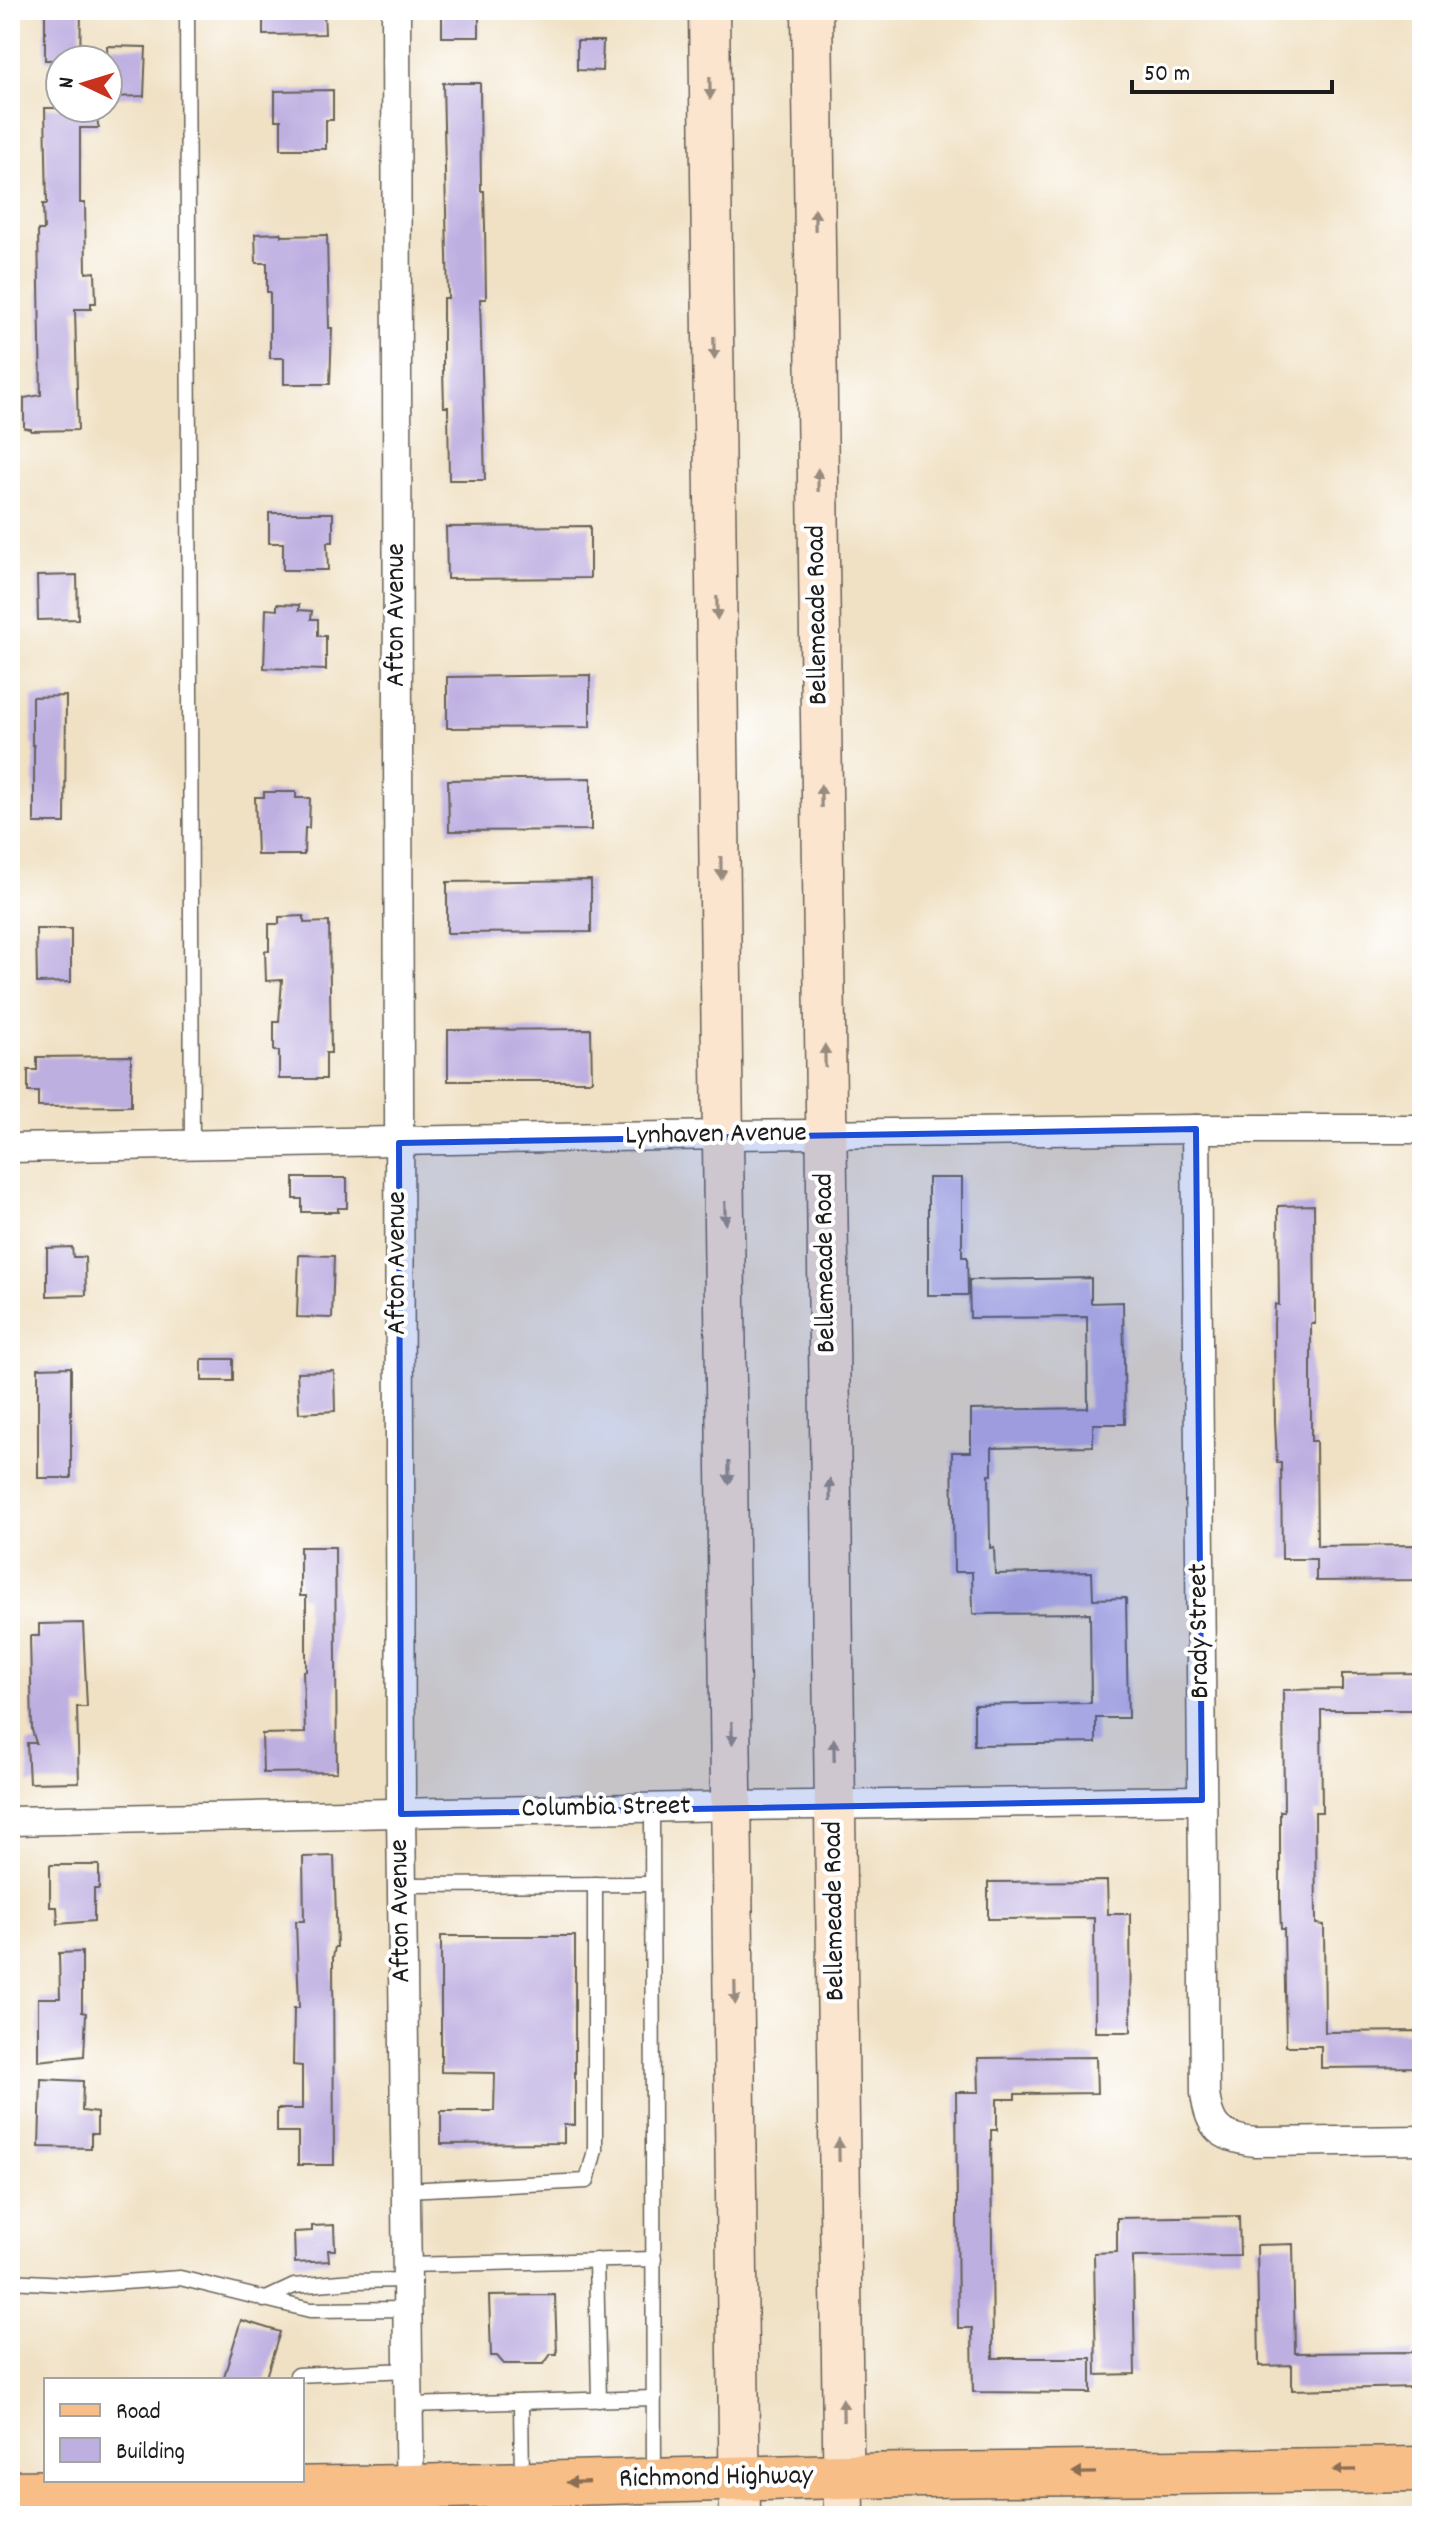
<svg xmlns="http://www.w3.org/2000/svg" width="1432" height="2526" viewBox="0 0 1432 2526" font-family="Dekko,sans-serif">
<style>
.building{fill:#beafe1}
.lines{fill:none;stroke-linecap:round;stroke-linejoin:round}
.service-casing{stroke:#666157;stroke-width:17}
.minor-casing{stroke:#666157;stroke-width:31}
.secondary-casing{stroke:#666157;stroke-width:43}
.primary-casing{stroke:#666157;stroke-width:47}
.service{stroke:#fff;stroke-width:14}
.minor{stroke:#fff;stroke-width:28}
.secondary{stroke:#fce5cf;stroke-width:40}
.primary{stroke:#f7be87;stroke-width:44}
.oneway{fill:#978b7e}
.oneway2{fill:#8a6d52}
.marked{fill:#1d4ed8;fill-opacity:0.2;stroke:#1d4ed8;stroke-width:6;stroke-linejoin:round}
.labels{text-anchor:middle;dominant-baseline:central;stroke-width:8;stroke-linejoin:round;paint-order:stroke}
.street-label{font-size:28px;fill:#1c1c1c;stroke:#fff}
</style>
<rect width="100%" height="100%" fill="#fff"/>
<filter id="ink" filterUnits="userSpaceOnUse"><feTurbulence type="fractalNoise" baseFrequency=".0125" numOctaves="2"/><feDisplacementMap in="SourceGraphic" scale="16" xChannelSelector="R" yChannelSelector="G"/><feConvolveMatrix kernelMatrix="1 2 1 2 8 2 1 2 1" color-interpolation-filters="sRGB"/></filter>
<filter id="wash" filterUnits="userSpaceOnUse"><feTurbulence type="fractalNoise" baseFrequency=".006" numOctaves="4" result="noise"/><feDisplacementMap in="SourceGraphic" scale="32" xChannelSelector="R" yChannelSelector="G"/><feGaussianBlur stdDeviation="1.8" result="paint"/><feColorMatrix in="noise" values="0 0 0 0 0 0 0 0 0 0 0 0 0 0 0 0 0 1.4 0 .05"/><feComposite in="paint" operator="in"/></filter>
<g filter="url(#wash)">
<rect width="100%" height="100%" fill="#f0e1c4"/>
<g id="blocks">
<g class="building">
<path d="M 45,10 L 81,10 L 80,60 L 45,60 Z"/>
<path d="M 263,10 L 324,10 L 325,34 L 263,35 Z"/>
<rect x="442" y="10" width="37" height="27"/>
<path d="M 577,41 L 603,41 L 602,71 L 577,70 Z"/>
<path d="M 107,46 L 146,47 L 144,96 L 109,97 Z"/>
<path d="M 443,83 L 480,83 L 481,191 L 484,191 L 485,226 L 486,299 L 480,299 L 485,480 L 449,480 L 448,407 L 444,407 L 443,370 L 443,298 L 448,298 Z"/>
<path d="M 333,90 L 333,120 L 326,120 L 326,149 L 281,149 L 281,120 L 275,120 L 275,91 Z"/>
<path d="M 45,108 L 94,108 L 99,128 L 80,128 L 80,203 L 85,203 L 86,273 L 95,272 L 96,303 L 91,303 L 91,309 L 75,309 L 78,430 L 31,431 L 31,429 L 24,428 L 24,398 L 41,395 L 38,230 L 44,230 L 43,204 L 47,204 Z"/>
<path d="M 281,233 L 281,236 L 327,235 L 329,328 L 332,328 L 330,384 L 284,384 L 284,358 L 270,358 L 270,292 L 267,292 L 267,263 L 256,263 L 255,234 Z"/>
<path d="M 269,513 L 333,513 L 333,542 L 327,542 L 328,570 L 283,570 L 283,543 L 269,543 Z"/>
<path d="M 590,526 L 590,578 L 447,579 L 446,527 Z"/>
<path d="M 77,575 L 78,619 L 38,620 L 37,576 Z"/>
<path d="M 277,604 L 299,605 L 299,610 L 312,611 L 311,619 L 318,619 L 318,636 L 326,636 L 326,670 L 264,668 L 266,609 L 277,610 Z"/>
<path d="M 590,675 L 590,727 L 447,728 L 447,677 Z"/>
<path d="M 66,696 L 65,823 L 34,823 L 34,745 L 32,745 L 32,697 Z"/>
<path d="M 591,778 L 591,830 L 449,831 L 448,780 Z"/>
<path d="M 264,792 L 296,792 L 296,798 L 310,798 L 309,828 L 305,828 L 304,855 L 257,855 L 255,797 L 264,797 Z"/>
<path d="M 591,880 L 591,932 L 447,933 L 447,882 Z"/>
<path d="M 304,916 L 304,923 L 329,922 L 331,1053 L 326,1053 L 326,1079 L 279,1079 L 279,1051 L 274,1051 L 274,1022 L 279,1022 L 282,980 L 266,981 L 265,951 L 269,951 L 269,924 L 279,924 L 279,917 Z"/>
<path d="M 36,929 L 71,929 L 71,982 L 37,983 Z"/>
<path d="M 591,1029 L 592,1081 L 448,1081 L 448,1030 Z"/>
<path d="M 131,1056 L 131,1106 L 38,1107 L 38,1092 L 28,1092 L 28,1070 L 37,1070 L 37,1057 Z"/>
<path d="M 294,1178 L 347,1178 L 347,1208 L 338,1208 L 338,1212 L 302,1212 L 302,1199 L 294,1199 Z"/>
<path d="M 928,1178 L 962,1178 L 962,1257 L 967,1257 L 968,1295 L 928,1295 Z"/>
<path d="M 1314,1205 L 1315,1324 L 1311,1324 L 1311,1441 L 1316,1441 L 1317,1546 L 1422,1545 L 1422,1580 L 1316,1581 L 1316,1559 L 1282,1559 L 1281,1463 L 1277,1463 L 1275,1422 L 1274,1324 L 1275,1304 L 1279,1305 L 1278,1206 Z"/>
<path d="M 72,1247 L 73,1257 L 85,1257 L 86,1295 L 47,1296 L 47,1248 Z"/>
<path d="M 299,1255 L 334,1256 L 332,1318 L 297,1317 Z"/>
<path d="M 1091,1278 L 1091,1303 L 1123,1302 L 1125,1424 L 1093,1424 L 1093,1446 L 992,1448 L 992,1475 L 989,1475 L 990,1548 L 994,1547 L 995,1574 L 1092,1572 L 1093,1599 L 1126,1598 L 1128,1718 L 1096,1718 L 1096,1743 L 974,1745 L 974,1705 L 1091,1703 L 1090,1613 L 973,1614 L 972,1572 L 954,1572 L 952,1452 L 971,1452 L 971,1410 L 1088,1408 L 1087,1317 L 970,1318 L 969,1280 Z"/>
<rect x="202" y="1359" width="31" height="22"/>
<path d="M 71,1367 L 71,1478 L 38,1478 L 38,1368 Z"/>
<path d="M 334,1371 L 335,1411 L 299,1413 L 297,1372 Z"/>
<path d="M 300,1547 L 335,1547 L 337,1772 L 263,1773 L 262,1734 L 305,1733 L 303,1671 L 306,1671 L 306,1596 L 300,1596 Z"/>
<path d="M 83,1623 L 87,1707 L 77,1707 L 79,1782 L 29,1783 L 27,1743 L 36,1743 L 32,1730 L 30,1636 L 39,1636 L 39,1624 Z"/>
<path d="M 1422,1673 L 1422,1710 L 1321,1710 L 1322,1812 L 1315,1812 L 1316,1924 L 1324,1925 L 1325,2032 L 1422,2031 L 1422,2067 L 1321,2068 L 1321,2046 L 1286,2046 L 1284,1929 L 1281,1929 L 1280,1907 L 1280,1811 L 1284,1811 L 1283,1690 L 1342,1689 L 1342,1674 Z"/>
<path d="M 334,1856 L 337,1947 L 335,1947 L 333,1957 L 334,2165 L 298,2165 L 298,2132 L 277,2132 L 277,2109 L 302,2109 L 302,2066 L 293,2065 L 294,2008 L 299,2008 L 296,1921 L 304,1921 L 303,1857 Z"/>
<path d="M 50,1865 L 99,1865 L 99,1889 L 94,1889 L 94,1921 L 58,1924 L 57,1907 L 50,1907 Z"/>
<path d="M 1107,1881 L 1108,1914 L 1130,1914 L 1131,2032 L 1095,2032 L 1094,1918 L 988,1919 L 988,1882 Z"/>
<path d="M 441,1936 L 575,1936 L 575,2125 L 564,2125 L 564,2143 L 441,2144 L 441,2111 L 494,2111 L 495,2073 L 441,2072 Z"/>
<path d="M 82,1952 L 82,2012 L 86,2013 L 84,2056 L 38,2061 L 38,1998 L 60,1998 L 59,1953 Z"/>
<path d="M 1096,2057 L 1097,2093 L 1015,2094 L 1015,2099 L 997,2099 L 997,2130 L 991,2130 L 993,2358 L 1091,2358 L 1091,2393 L 973,2392 L 972,2328 L 958,2328 L 956,2092 L 979,2092 L 978,2058 Z"/>
<path d="M 41,2079 L 83,2081 L 82,2111 L 97,2113 L 97,2134 L 91,2134 L 91,2148 L 39,2147 Z"/>
<path d="M 1239,2216 L 1240,2256 L 1133,2257 L 1135,2374 L 1096,2375 L 1094,2253 L 1117,2252 L 1117,2218 Z"/>
<path d="M 334,2225 L 335,2250 L 328,2250 L 329,2261 L 295,2263 L 294,2232 L 312,2231 L 312,2226 Z"/>
<path d="M 1293,2244 L 1295,2353 L 1413,2352 L 1413,2387 L 1292,2390 L 1292,2365 L 1259,2366 L 1257,2245 Z"/>
<path d="M 555,2295 L 557,2354 L 551,2354 L 544,2364 L 504,2364 L 497,2356 L 491,2356 L 489,2296 Z"/>
<path d="M 241,2320 L 280,2332 L 265,2380 L 223,2380 Z"/>
</g>
</g>
</g>
<g filter="url(#ink)">
<use href="#blocks" fill-opacity="0" stroke="#666157" stroke-width="2"/>
<g class="lines">
<defs>
<g id="service">
<path d="M 187,10 L 192,1144"/>
<path d="M 652,1808 L 654,2476"/>
<path d="M 402,1885 L 652,1884"/>
<path d="M 406,2190 L 587,2181 L 595,2150 L 595,1884"/>
<path d="M 596,2260 L 599,2400"/>
<path d="M 407,2265 L 654,2259"/>
<path d="M 10,2281 L 82,2285 L 180,2278 L 310,2310 L 407,2309"/>
<path d="M 264,2300 L 294,2286 L 353,2281 L 407,2280"/>
<path d="M 297,2375 L 408,2370"/>
<path d="M 521,2402 L 522,2479"/>
<path d="M 409,2405 L 654,2398"/>
</g>
<g id="minor">
<path d="M 396,10 L 401,1814 L 410,2516"/>
<path d="M 1196,1129 L 1205,2093 C 1209,2128 1220,2138 1255,2142 L 1422,2140"/>
<path d="M 10,1148 L 724,1135 L 1196,1129 L 1422,1129"/>
<path d="M 10,1821 L 733,1806 L 1202,1800"/>
</g>
<g id="secondary">
<path d="M 709,10 L 740,2516"/>
<path d="M 812,10 L 844,2516"/>
</g>
<path id="primary" d="M 10,2493 L 410,2487 L 844,2476 L 1422,2469"/>
</defs>
<use href="#service" class="service-casing"/>
<use href="#minor" class="minor-casing"/>
<use href="#secondary" class="secondary-casing"/>
<use href="#primary" class="primary-casing"/>
<use href="#service" class="service"/>
<use href="#minor" class="minor"/>
<use href="#secondary" class="secondary"/>
<use href="#primary" class="primary"/>
</g>
<defs><path id="oneway-solid" d="M-6-.8H1V-3.2L6.5 0L1 3.2V.8H-6Z" transform="scale(2)"/></defs>
<g class="oneway">
<use href="#oneway-solid" transform="translate(710 88) rotate(89)"/>
<use href="#oneway-solid" transform="translate(815 220) rotate(-91)"/>
<use href="#oneway-solid" transform="translate(714 348) rotate(89)"/>
<use href="#oneway-solid" transform="translate(818 480) rotate(-91)"/>
<use href="#oneway-solid" transform="translate(717 608) rotate(89)"/>
<use href="#oneway-solid" transform="translate(821 796) rotate(-91)"/>
<use href="#oneway-solid" transform="translate(721 868) rotate(89)"/>
<use href="#oneway-solid" transform="translate(825 1056) rotate(-91)"/>
<use href="#oneway-solid" transform="translate(725 1213) rotate(89)"/>
<use href="#oneway-solid" transform="translate(729 1473) rotate(89)"/>
<use href="#oneway-solid" transform="translate(830 1490) rotate(-91)"/>
<use href="#oneway-solid" transform="translate(732 1733) rotate(89)"/>
<use href="#oneway-solid" transform="translate(834 1750) rotate(-91)"/>
<use href="#oneway-solid" transform="translate(735 1993) rotate(89)"/>
<use href="#oneway-solid" transform="translate(839 2150) rotate(-91)"/>
<use href="#oneway-solid" transform="translate(843 2410) rotate(-91)"/>
</g>
<g class="oneway2">
<use href="#oneway-solid" transform="translate(1344 2470) rotate(179)"/>
<use href="#oneway-solid" transform="translate(1084 2473) rotate(179)"/>
<use href="#oneway-solid" transform="translate(578 2482) rotate(178)"/>
</g>
</g>
<path class="marked" d="M 1196,1129 L 1202,1800 L 401,1814 L 399,1143 Z"/>
<g class="labels">
<g class="street-label">
<text transform="translate(398 615) rotate(-90)">Afton Avenue</text>
<text transform="translate(819 615) rotate(-91)">Bellemeade Road</text>
<text transform="translate(716 1136) rotate(-1)">Lynhaven Avenue</text>
<text transform="translate(399 1263) rotate(-90)">Afton Avenue</text>
<text transform="translate(827 1263) rotate(-91)">Bellemeade Road</text>
<text transform="translate(1201 1631) rotate(-91)">Brady Street</text>
<text transform="translate(606 1809) rotate(-1)">Columbia Street</text>
<text transform="translate(402 1911) rotate(-91)">Afton Avenue</text>
<text transform="translate(836 1911) rotate(-91)">Bellemeade Road</text>
<text transform="translate(716 2479) rotate(-1)">Richmond Highway</text>
</g>
</g>
<rect width="1432" height="2526" fill="none" stroke="#fff" stroke-width="40"/>
<rect x="44" y="2378" width="260" height="104" fill="#ffffff" stroke="#a4a4a4" stroke-width="2"/>
<rect x="60" y="2404" width="40" height="12" fill="#f7be87" stroke="#a4a4a4" stroke-width="2"/>
<text x="116" y="2418" font-size="24" fill="#1c1c1c">Road</text>
<rect x="60" y="2438" width="40" height="24" fill="#beafe1" stroke="#a4a4a4" stroke-width="2"/>
<text x="116" y="2458" font-size="24" fill="#1c1c1c">Building</text>
<g transform="translate(84 84) rotate(274)"><circle r="38" fill="#ffffff" stroke="#a4a4a4" stroke-width="2"/>
<path d="M0-6L14 30L0 20L-14 30Z" fill="#c8321e"/>
<text y="-12" font-size="22" font-weight="bold" text-anchor="middle" fill="#1c1c1c">N</text>
</g>
<path d="M1132 80v12h200v-12" fill="none" stroke="#1c1c1c" stroke-width="4"/>
<text x="1144" y="80" font-size="24" fill="#1c1c1c" stroke="#ffffff" stroke-width="6" paint-order="stroke">50 m</text>
</svg>
